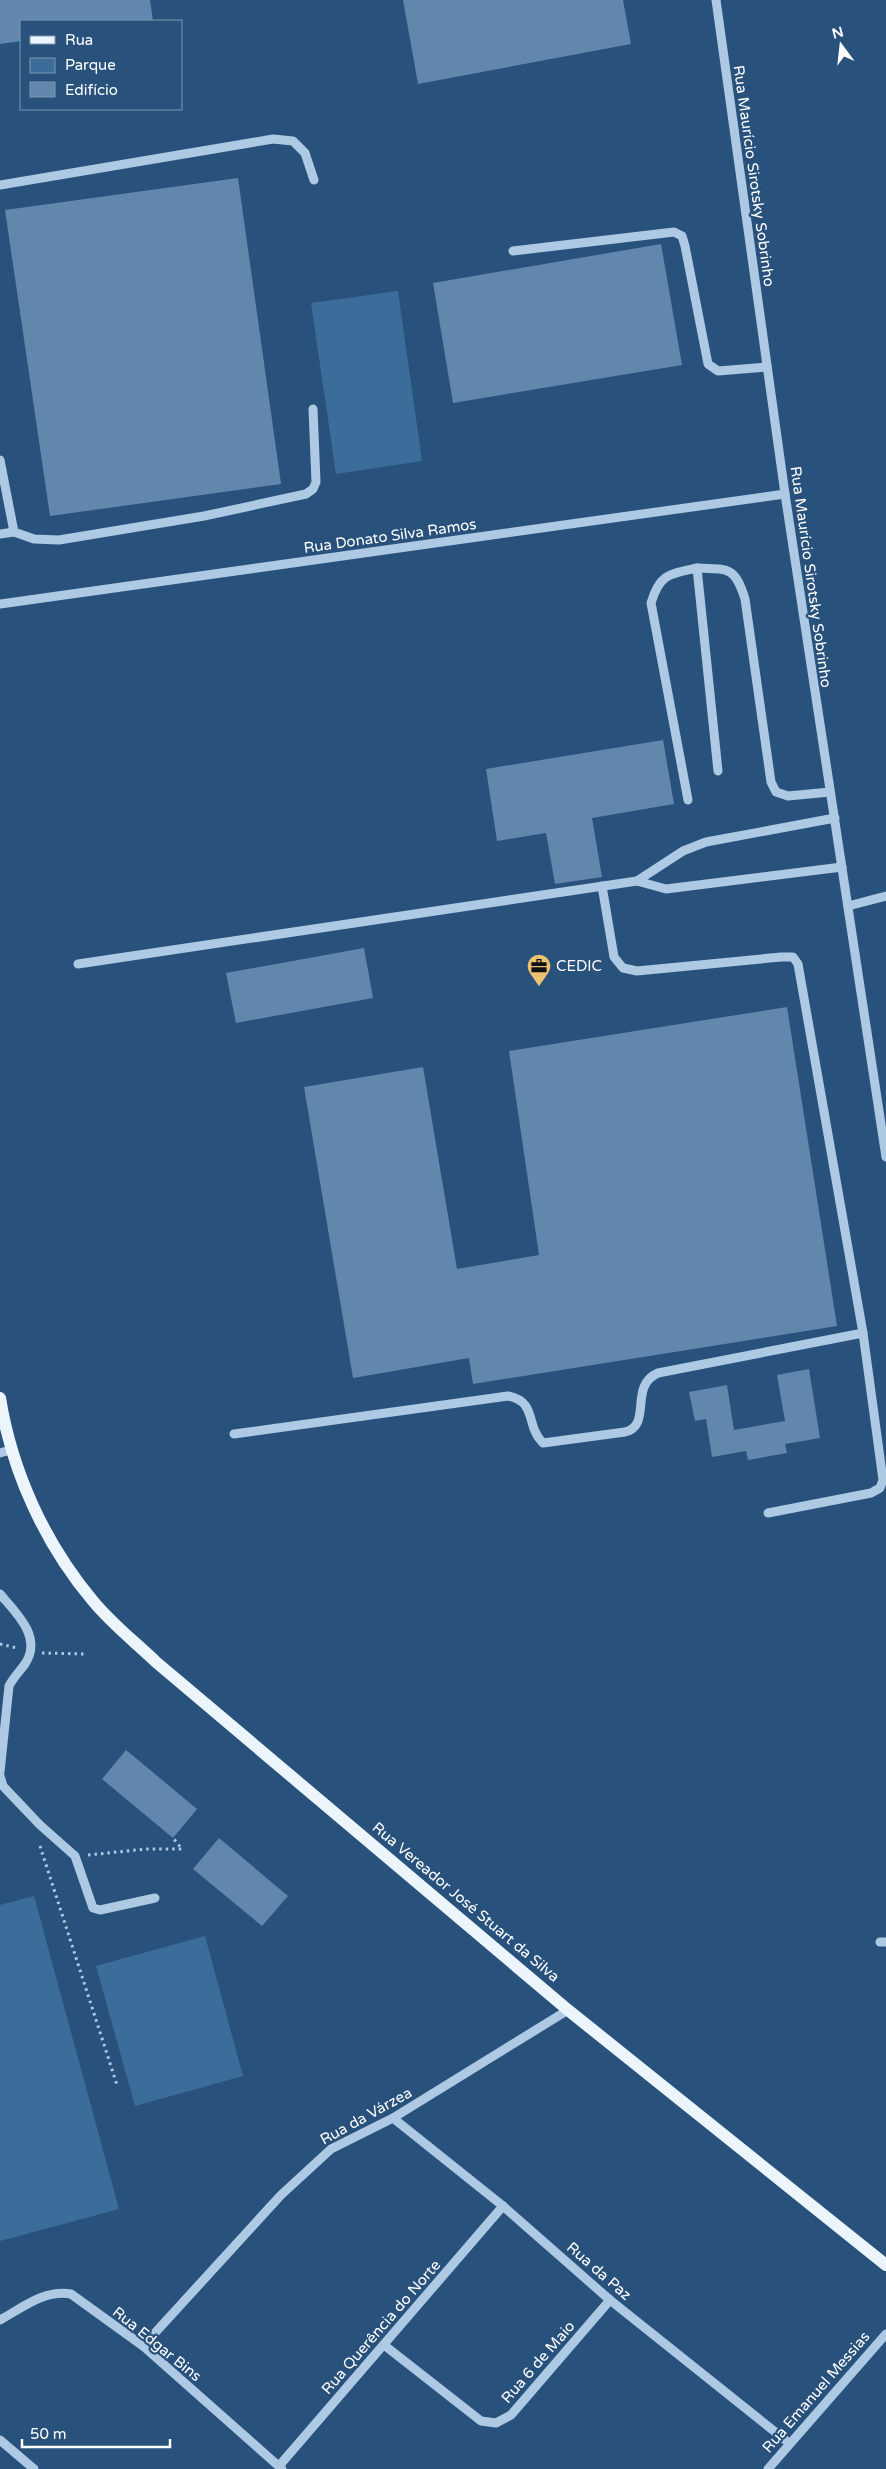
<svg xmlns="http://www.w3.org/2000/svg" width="886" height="2469" viewBox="0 0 886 2469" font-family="'Varela Round',sans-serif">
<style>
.green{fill:#3c6c99}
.building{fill:#6187ad}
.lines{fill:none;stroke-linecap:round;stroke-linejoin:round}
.path{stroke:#adc9e4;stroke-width:3;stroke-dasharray:2.5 4;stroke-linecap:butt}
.minor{stroke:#adc9e4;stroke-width:9}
.major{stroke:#ecf4fc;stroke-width:12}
.labels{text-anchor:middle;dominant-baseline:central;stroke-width:4.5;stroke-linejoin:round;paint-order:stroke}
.street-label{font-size:15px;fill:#fff;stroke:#28527c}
.poi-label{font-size:15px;fill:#fff;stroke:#28527c;text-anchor:start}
</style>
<rect width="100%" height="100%" fill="#28527c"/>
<g class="green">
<path d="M 398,291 L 422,461 L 336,474 L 311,303 Z"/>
<path d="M 34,1896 L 119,2209 L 0,2241 L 0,1905 Z"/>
<path d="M 205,1936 L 243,2076 L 135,2106 L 96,1966 Z"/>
</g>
<g class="building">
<path d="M 0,0 L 150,0 L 153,21 L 21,21 L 21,41 L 0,44 Z"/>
<path d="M 403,0 L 623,0 L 631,44 L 418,84 Z"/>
<path d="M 238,178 L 281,484 L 50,516 L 5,210 Z"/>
<path d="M 661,244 L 682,365 L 453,403 L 433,283 Z"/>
<path d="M 663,740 L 674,804 L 592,818 L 602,877 L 555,884 L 546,833 L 497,841 L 486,769 Z"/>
<path d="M 364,948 L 373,998 L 236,1023 L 226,973 Z"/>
<path d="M 787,1007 L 837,1326 L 473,1384 L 469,1358 L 353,1378 L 304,1087 L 423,1067 L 457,1269 L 539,1255 L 509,1051 Z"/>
<path d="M 809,1369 L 820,1438 L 785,1444 L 787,1453 L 748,1460 L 746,1451 L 712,1457 L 706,1419 L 695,1421 L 689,1392 L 727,1385 L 734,1430 L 785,1421 L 777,1375 Z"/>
<path d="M 126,1750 L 197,1809 L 173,1838 L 102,1779 Z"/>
<path d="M 219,1838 L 288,1896 L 262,1926 L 193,1869 Z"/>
</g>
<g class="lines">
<g class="path">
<path d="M 0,1644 L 17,1648"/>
<path d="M 42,1653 L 84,1654"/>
<path d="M 40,1846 L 117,2085"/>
<path d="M 88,1855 L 146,1849 L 182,1849 L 173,1838"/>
</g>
<g class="minor">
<path d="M 716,0 L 785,494 L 886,1157"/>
<path d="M 0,185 L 273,139 L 293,141 L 305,153 L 314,180"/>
<path d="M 513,251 L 674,232 L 682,236 L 685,246 L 708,364 L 718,371 L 767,367"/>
<path d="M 0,460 L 14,532 L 34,539 L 59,540 L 204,516 L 306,494 L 313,489 L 316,482 L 313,409"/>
<path d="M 0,534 L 14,532"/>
<path d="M 0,604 L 785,494"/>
<path d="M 718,771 L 697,568 C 729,569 735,567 745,599 L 771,782 L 776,792 L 788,796 L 830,792"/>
<path d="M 688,800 L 651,603 C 660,573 670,574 697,568"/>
<path d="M 637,881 L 683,851 L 706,842 L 835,818"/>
<path d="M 848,906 L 886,896"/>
<path d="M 78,964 L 637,881 L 666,889 L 842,867"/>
<path d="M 234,1434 L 508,1396 C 538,1402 525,1426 543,1443 L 625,1432 C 653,1425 628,1386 658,1373 L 863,1333 L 798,964 L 793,957 L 781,957 L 637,971 L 623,968 L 614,957 L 602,886"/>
<path d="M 0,1453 L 11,1450"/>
<path d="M 768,1513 L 871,1493 L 880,1488 L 883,1480 L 863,1333"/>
<path d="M 0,1594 C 16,1613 43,1637 25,1664 C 19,1672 13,1678 9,1686 L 0,1772"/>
<path d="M 0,1776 L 3,1786 L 40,1825 L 75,1856 L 93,1908 L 100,1910 L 155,1898"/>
<path d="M 880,1942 L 886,1942"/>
<path d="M 393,2118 L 503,2206 L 610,2300 L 789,2443"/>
<path d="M 0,2320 C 22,2308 45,2289 71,2294 L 143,2346 L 282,2469"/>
<path d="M 384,2345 L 481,2421 L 496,2423 L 511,2415 L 610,2300"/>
<path d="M 143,2346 L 281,2195 L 331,2149 L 393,2118 L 568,2010"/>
<path d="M 0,2440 L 34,2469"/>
<path d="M 279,2466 L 503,2206"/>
<path d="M 768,2469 L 886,2334"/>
</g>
<path class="major" d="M 0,1398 C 12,1472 45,1544 93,1601 C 111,1623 135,1642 156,1662 L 568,2010 L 886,2265"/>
</g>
<defs>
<symbol id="office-pin" viewBox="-11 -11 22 30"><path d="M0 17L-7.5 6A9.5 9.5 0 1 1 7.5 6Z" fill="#ebc174" stroke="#28527c"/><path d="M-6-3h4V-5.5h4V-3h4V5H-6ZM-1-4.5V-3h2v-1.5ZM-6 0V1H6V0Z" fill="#111"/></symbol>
</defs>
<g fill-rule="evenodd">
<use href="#office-pin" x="525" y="952" width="28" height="38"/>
</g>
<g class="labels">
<g class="street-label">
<text transform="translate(754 176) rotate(82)">Rua Maurício Sirotsky Sobrinho</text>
<text transform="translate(390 536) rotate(-8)">Rua Donato Silva Ramos</text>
<text transform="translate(811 577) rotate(82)">Rua Maurício Sirotsky Sobrinho</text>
<text transform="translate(466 1902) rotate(40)">Rua Vereador José Stuart da Silva</text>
<text transform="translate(366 2116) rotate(-29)">Rua da Várzea</text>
<text transform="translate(599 2271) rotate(41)">Rua da Paz</text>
<text transform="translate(381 2327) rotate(-49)">Rua Querência do Norte</text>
<text transform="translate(157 2344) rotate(39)">Rua Edgar Bins</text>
<text transform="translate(538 2362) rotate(-49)">Rua 6 de Maio</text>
<text transform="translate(816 2392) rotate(-49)">Rua Emanuel Messias</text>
</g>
<g class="poi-label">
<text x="556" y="966">CEDIC</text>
</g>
</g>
<rect x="20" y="20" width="162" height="90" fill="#28527c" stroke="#7e97b0"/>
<rect x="30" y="36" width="25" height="8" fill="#ecf4fc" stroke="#7e97b0"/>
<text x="65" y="45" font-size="15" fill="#ffffff">Rua</text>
<rect x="30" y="58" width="25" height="15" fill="#3c6c99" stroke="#7e97b0"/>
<text x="65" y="70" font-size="15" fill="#ffffff">Parque</text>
<rect x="30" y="82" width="25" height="15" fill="#6187ad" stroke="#7e97b0"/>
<text x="65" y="95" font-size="15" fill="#ffffff">Edifício</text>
<g transform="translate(841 45) rotate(345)" stroke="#28527c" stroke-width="4" paint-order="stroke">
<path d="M0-4L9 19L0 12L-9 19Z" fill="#ffffff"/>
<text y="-8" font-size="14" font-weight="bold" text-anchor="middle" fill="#ffffff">N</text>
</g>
<path d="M22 2439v8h148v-8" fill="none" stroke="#ffffff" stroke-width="2.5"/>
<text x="30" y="2439" font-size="15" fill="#ffffff" stroke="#28527c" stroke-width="4" paint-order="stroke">50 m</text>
</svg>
